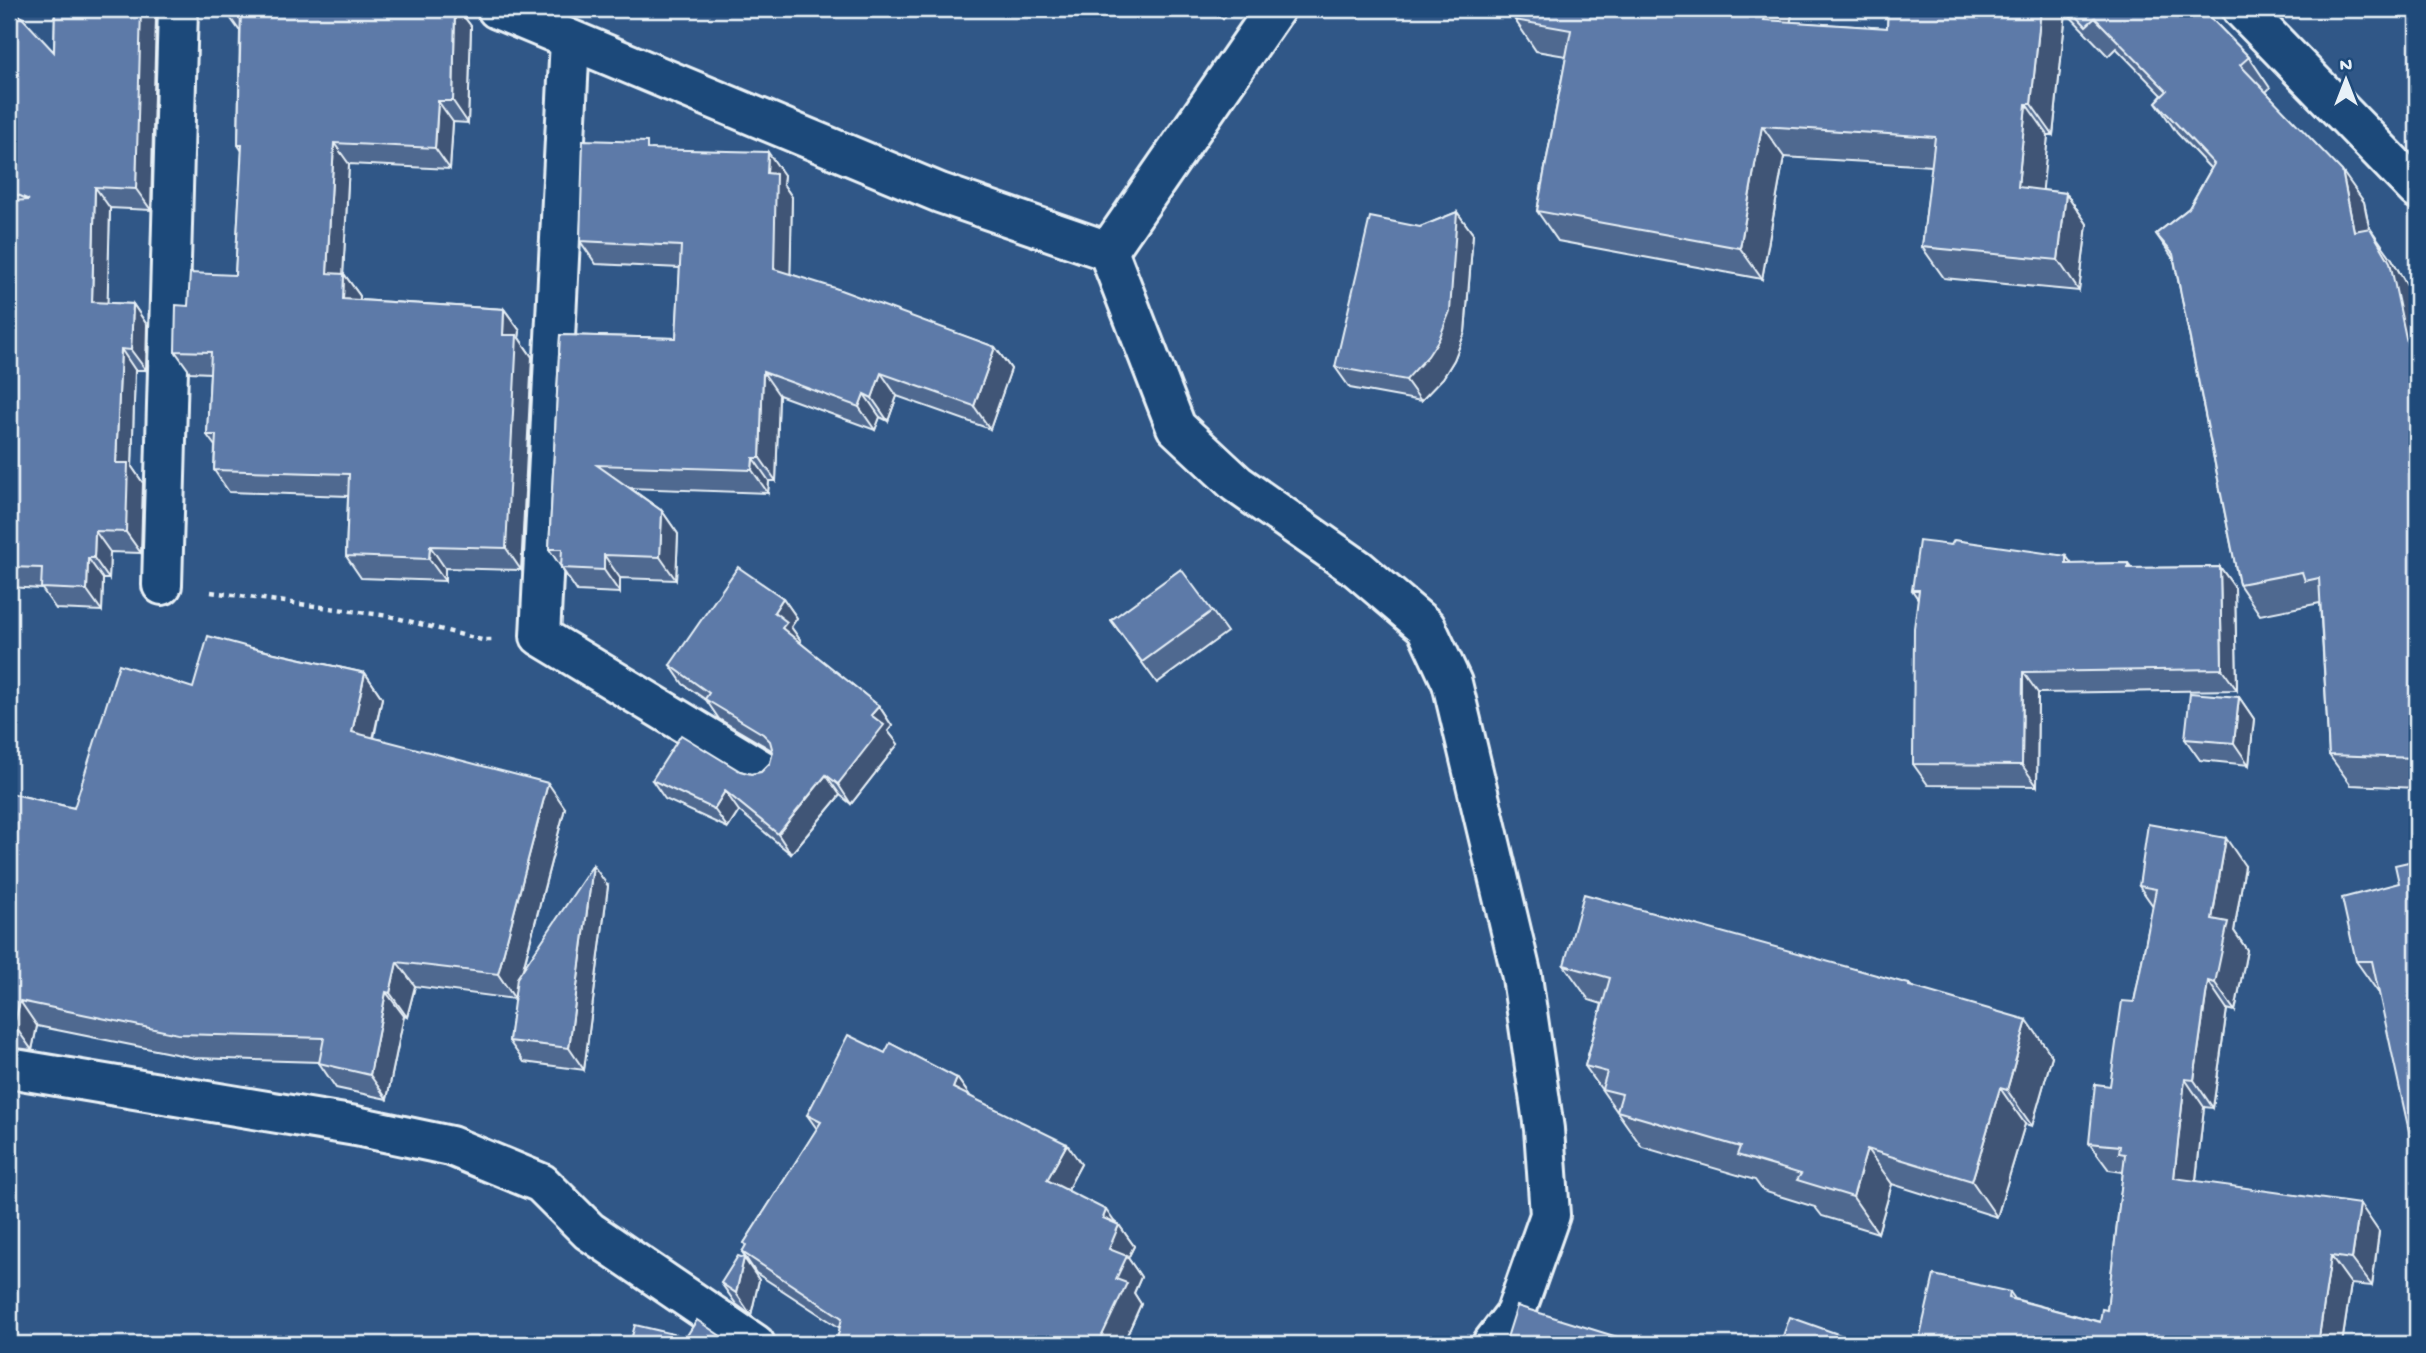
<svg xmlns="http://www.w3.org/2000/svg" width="2426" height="1353" viewBox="0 0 2426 1353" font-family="'Gochi Hand',sans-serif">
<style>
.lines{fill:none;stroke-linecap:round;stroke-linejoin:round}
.minor-casing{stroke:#e8f1f8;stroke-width:44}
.tertiary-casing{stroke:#e8f1f8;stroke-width:44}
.path{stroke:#e8f1f8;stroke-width:4.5;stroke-dasharray:5 5;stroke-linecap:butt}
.minor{stroke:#1f4a7a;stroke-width:38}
.tertiary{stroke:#1f4a7a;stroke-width:38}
.wall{fill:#506990;stroke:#e8f1f8;stroke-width:2}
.shaded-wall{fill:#415576;stroke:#e8f1f8;stroke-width:2}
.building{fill:#5d7aa8;stroke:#e8f1f8;stroke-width:2}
</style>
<rect width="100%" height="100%" fill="#305787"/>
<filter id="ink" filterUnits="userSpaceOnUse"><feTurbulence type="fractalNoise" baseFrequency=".0143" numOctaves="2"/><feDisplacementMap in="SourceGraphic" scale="14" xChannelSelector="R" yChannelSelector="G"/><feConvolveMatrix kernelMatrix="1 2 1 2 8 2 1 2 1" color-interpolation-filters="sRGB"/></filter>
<g filter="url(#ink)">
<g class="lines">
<defs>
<g id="minor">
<path d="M 497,9 L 940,193 L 1108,251"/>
<path d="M 570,40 L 540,636 L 765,772"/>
<path d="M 1108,251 L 1176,427 L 1237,484 L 1358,569 L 1426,627 L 1452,683 L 1522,977 L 1544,1129 L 1550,1215 L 1515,1314 L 1492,1344"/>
<path d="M 1108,251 L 1275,9"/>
<path d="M 162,585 L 178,9"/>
<path d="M 9,1068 L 356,1126 L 451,1146 L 541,1183 L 589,1231 L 755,1344"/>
</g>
<path id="tertiary" d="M 2242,9 L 2417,189"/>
</defs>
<use href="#minor" class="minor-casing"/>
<use href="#tertiary" class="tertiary-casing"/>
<path class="path" d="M 211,592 L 389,616 L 482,640 L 492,640"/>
<use href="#minor" class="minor"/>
<use href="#tertiary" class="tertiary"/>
</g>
<g class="wall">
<path d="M 9,9 L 54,52 L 55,9 L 150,9 L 156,17 L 151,210 L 110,208 L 107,303 L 133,304 L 147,325 L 146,370 L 135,370 L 132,467 L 143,483 L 141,553 L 110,552 L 109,579 L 103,579 L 102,611 L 56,609 L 42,589 L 9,587 Z"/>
<path d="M 224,9 L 458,9 L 471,26 L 468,123 L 453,122 L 450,169 L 349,164 L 343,274 L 344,274 L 360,296 L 359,300 L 504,309 L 520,331 L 519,338 L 532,357 L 521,570 L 445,568 L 445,581 L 361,578 L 346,556 L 348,496 L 229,492 L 214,470 L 215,446 L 207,435 L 210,373 L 190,372 L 175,351 L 188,306 L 235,275 L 242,151 L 238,145 L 240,30 L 239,30 Z"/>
<path d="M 1207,9 L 1230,9 L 1223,19 Z"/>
<path d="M 1888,9 L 2202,9 L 2249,57 L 2270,88 L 2266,92 L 2364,202 L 2369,229 L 2392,259 L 2411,293 L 2417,321 L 2417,788 L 2351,785 L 2329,755 L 2320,603 L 2260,615 L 2239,584 L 2174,260 L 2156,234 L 2189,208 L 2211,169 L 2177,133 L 2156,102 L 2162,95 L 2116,48 L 2108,56 L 2066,12 L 2053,135 L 2048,135 L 2042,190 L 2066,193 L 2087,224 L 2079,291 L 1944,278 L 1922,247 L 1932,166 L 1784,157 L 1762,279 L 1558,241 L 1537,211 L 1566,56 L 1536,51 L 1515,20 L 1790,22 L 1887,28 Z"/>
<path d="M 652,149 L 784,175 L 783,184 L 792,197 L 790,274 L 995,347 L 1011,369 L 990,429 L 897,396 L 888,421 L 880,417 L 875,430 L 779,395 L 776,481 L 769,481 L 768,493 L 630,488 L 662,511 L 678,534 L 676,580 L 620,578 L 620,593 L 577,591 L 549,549 L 560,335 L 676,338 L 680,268 L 596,264 L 580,241 Z"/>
<path d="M 1457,212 L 1473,234 L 1465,332 L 1454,360 L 1443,378 L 1421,401 L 1350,388 L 1335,367 L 1420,227 Z"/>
<path d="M 1951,545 L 2066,556 L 2072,564 L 2128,563 L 2132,568 L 2220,567 L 2235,588 L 2237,690 L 2038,693 L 2037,786 L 1928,785 L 1913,764 L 1918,599 L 1912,590 Z"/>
<path d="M 783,598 L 797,618 L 791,627 L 801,641 L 800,643 L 879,706 L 892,726 L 888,731 L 898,744 L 851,804 L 840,795 L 791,854 L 739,811 L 728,828 L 665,799 L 652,780 L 740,771 L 751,774 L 761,772 L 770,763 L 773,751 L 719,719 L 706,700 L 683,684 L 670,665 Z"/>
<path d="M 1212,611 L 1227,632 L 1157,683 L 1111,620 Z"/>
<path d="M 252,648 L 365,673 L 382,698 L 374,738 L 565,808 L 523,970 L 608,886 L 584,1070 L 524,1062 L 509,1041 L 515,999 L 415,986 L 407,1017 L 404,1016 L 387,1099 L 336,1088 L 319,1063 L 319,1062 L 195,1058 L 37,1026 L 32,1050 L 9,1047 L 9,793 L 74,808 L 193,688 Z"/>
<path d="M 2239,697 L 2254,719 L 2249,765 L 2200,760 L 2185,739 Z"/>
<path d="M 2245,866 L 2234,931 L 2247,950 L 2235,1011 L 2227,1009 L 2213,1108 L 2204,1107 L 2196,1181 L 2379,1232 L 2372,1286 L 2351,1284 L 2342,1344 L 1918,1344 L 2010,1292 L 2015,1299 L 2100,1322 L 2107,1310 L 2123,1172 L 2109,1170 L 2089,1143 L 2110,1086 L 2134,1002 L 2153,906 L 2139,886 Z"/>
<path d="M 2399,883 L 2379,992 L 2378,992 L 2356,961 Z"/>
<path d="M 1564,965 L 1909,984 L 1912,987 L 2052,1056 L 2032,1126 L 2025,1124 L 1997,1217 L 1892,1184 L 1878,1233 L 1822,1216 L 1815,1207 L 1763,1191 L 1755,1180 L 1642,1147 L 1585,1066 L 1602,1004 L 1589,1000 Z"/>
<path d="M 885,1053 L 957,1078 L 971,1097 L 1081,1164 L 1067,1190 L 1119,1225 L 1134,1246 L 1128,1258 L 1141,1277 L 1134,1293 L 1141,1304 L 1123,1344 L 836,1344 L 840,1328 L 756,1273 L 742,1252 L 746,1246 L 744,1243 L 817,1129 L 807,1115 Z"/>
<path d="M 744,1258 L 759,1280 L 751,1315 L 736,1304 L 721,1283 Z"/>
</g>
<g class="shaded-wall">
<path d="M 139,9 L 150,9 L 156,17 L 151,210 L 136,189 Z"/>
<path d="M 455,9 L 458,9 L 471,26 L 468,123 L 453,101 Z"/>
<path d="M 1216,9 L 1230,9 L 1223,19 Z"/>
<path d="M 1766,9 L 1793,9 L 1785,51 L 1764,20 Z"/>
<path d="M 2041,9 L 2064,9 L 2066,12 L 2053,135 L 2031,104 Z"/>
<path d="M 438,101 L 453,122 L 450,169 L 435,148 Z"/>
<path d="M 2026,104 L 2048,135 L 2040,218 L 2018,187 Z"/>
<path d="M 1762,126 L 1784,157 L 1762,279 L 1740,248 Z"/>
<path d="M 334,143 L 349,164 L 342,295 L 327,273 Z"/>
<path d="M 768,152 L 784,175 L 783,184 L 792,197 L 790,292 L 774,269 L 767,173 Z"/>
<path d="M 2342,171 L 2364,202 L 2376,262 L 2354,231 Z"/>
<path d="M 95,187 L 110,208 L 107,323 L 92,302 Z"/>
<path d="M 2066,193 L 2087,224 L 2079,291 L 2058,260 Z"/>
<path d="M 1457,212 L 1473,234 L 1465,332 L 1454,360 L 1443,378 L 1421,401 L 1406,380 Z"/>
<path d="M 2370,228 L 2392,259 L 2411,293 L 2417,321 L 2417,390 Z"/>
<path d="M 344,274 L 360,296 L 358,321 L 343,299 Z"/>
<path d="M 133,304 L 147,325 L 146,370 L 131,350 Z"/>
<path d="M 504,309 L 520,331 L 519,338 L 532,357 L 521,570 L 506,548 L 503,335 Z"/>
<path d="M 995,347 L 1011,369 L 990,429 L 974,406 Z"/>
<path d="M 121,349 L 135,370 L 132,467 L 143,483 L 141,553 L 126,532 L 116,463 Z"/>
<path d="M 763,372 L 779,395 L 776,481 L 760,458 Z"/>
<path d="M 881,373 L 897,396 L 888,421 L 872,398 Z"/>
<path d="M 864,394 L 880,417 L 875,430 L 859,407 Z"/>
<path d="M 753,458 L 769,481 L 768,493 L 752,470 Z"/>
<path d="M 662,511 L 678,534 L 676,580 L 660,557 Z"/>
<path d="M 95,531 L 110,552 L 109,579 L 94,558 Z"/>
<path d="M 430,546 L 445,568 L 445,581 L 429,559 Z"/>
<path d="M 604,555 L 620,578 L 620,593 L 604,570 Z"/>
<path d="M 2066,556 L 2081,578 L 2066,564 Z"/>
<path d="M 88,558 L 103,579 L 102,611 L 87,590 Z"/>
<path d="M 2220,567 L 2235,588 L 2237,690 L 2222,669 Z"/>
<path d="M 783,598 L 797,618 L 791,627 L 801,641 L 796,648 L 782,628 L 774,612 Z"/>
<path d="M 2023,672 L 2038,693 L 2037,786 L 2022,765 Z"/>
<path d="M 365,673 L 382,698 L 369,757 L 352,732 Z"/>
<path d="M 2239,697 L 2254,719 L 2249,765 L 2234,743 Z"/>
<path d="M 879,706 L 892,726 L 888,731 L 898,744 L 851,804 L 838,784 L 871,715 Z"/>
<path d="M 826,775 L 840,795 L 791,854 L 778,834 Z"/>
<path d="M 548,783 L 565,808 L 515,999 L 498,974 Z"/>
<path d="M 725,791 L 739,811 L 728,828 L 714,809 Z"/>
<path d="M 2226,838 L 2245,866 L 2234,931 L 2247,950 L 2235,1011 L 2215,983 L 2212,919 Z"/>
<path d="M 593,865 L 608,886 L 584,1070 L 569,1048 Z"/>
<path d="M 397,962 L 415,986 L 407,1017 L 390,993 Z"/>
<path d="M 2208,981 L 2227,1009 L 2213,1108 L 2194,1080 Z"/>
<path d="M 386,992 L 404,1016 L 387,1099 L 370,1075 Z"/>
<path d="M 20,1001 L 37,1026 L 32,1050 L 14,1025 Z"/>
<path d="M 2027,1020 L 2052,1056 L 2032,1126 L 2007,1090 Z"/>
<path d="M 957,1078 L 972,1099 L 953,1088 Z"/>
<path d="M 2185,1079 L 2204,1107 L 2193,1206 L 2174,1178 Z"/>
<path d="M 2000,1088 L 2025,1124 L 1997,1217 L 1972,1181 Z"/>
<path d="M 1067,1144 L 1081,1164 L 1062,1200 L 1047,1180 Z"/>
<path d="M 1867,1149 L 1892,1184 L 1878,1233 L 1853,1197 Z"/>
<path d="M 2360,1204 L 2379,1232 L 2372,1286 L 2352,1259 Z"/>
<path d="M 1106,1210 L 1118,1227 L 1119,1225 L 1134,1246 L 1128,1258 L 1141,1277 L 1134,1293 L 1141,1304 L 1123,1344 L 1098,1344 L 1116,1279 L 1103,1218 Z"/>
<path d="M 2331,1256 L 2351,1284 L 2342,1344 L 2318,1344 Z"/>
<path d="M 744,1258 L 759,1280 L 751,1315 L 736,1293 Z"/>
</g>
<g class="building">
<path d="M 9,9 L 14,9 L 54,52 L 55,9 L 141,9 L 136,189 L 95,187 L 92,302 L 133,304 L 131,350 L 121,349 L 116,463 L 128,463 L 126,532 L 95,531 L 94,558 L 88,558 L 87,590 L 41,588 L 42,568 L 9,567 L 9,201 L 29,200 L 9,191 Z"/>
<path d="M 241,9 L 455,9 L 453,101 L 438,101 L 435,148 L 334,143 L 327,273 L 344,274 L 343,299 L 504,309 L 503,335 L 517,335 L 506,548 L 430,546 L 429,559 L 346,556 L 349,474 L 214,470 L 216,435 L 207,435 L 211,352 L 175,351 L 176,305 L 188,306 L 190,273 L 235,275 L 242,145 L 238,145 Z"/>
<path d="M 1517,9 L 1766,9 L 1764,20 L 1887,28 L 1888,9 L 2041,9 L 2031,104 L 2026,104 L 2018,187 L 2066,193 L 2058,260 L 1922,247 L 1935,137 L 1762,126 L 1740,248 L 1537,211 L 1571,30 L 1515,20 Z"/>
<path d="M 2070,9 L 2202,9 L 2249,57 L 2240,65 L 2342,171 L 2354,231 L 2370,228 L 2390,262 L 2417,390 L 2417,768 L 2416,758 L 2329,755 L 2319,578 L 2305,581 L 2302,572 L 2239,584 L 2173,254 L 2156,234 L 2189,208 L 2214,164 L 2156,102 L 2167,91 L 2095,18 L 2086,26 Z"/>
<path d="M 583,140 L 647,142 L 647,149 L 768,152 L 767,173 L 776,174 L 774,269 L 835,288 L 995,347 L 974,406 L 881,373 L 872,398 L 864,394 L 859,407 L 763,372 L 760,458 L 753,458 L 752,470 L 597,465 L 662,511 L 660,557 L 604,555 L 604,570 L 561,568 L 562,549 L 549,549 L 560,335 L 676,338 L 681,246 L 580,241 Z"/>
<path d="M 1457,212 L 1450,311 L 1439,339 L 1428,356 L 1406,380 L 1335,367 L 1370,217 L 1420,227 Z"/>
<path d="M 1954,540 L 2066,556 L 2066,564 L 2128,563 L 2128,568 L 2220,567 L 2222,669 L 2023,672 L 2022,765 L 1913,764 L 1914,628 L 1919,590 L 1912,590 L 1919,541 L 1951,545 Z"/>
<path d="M 738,567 L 783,598 L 774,612 L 787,622 L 782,628 L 879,706 L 871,715 L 884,725 L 838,784 L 826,775 L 778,834 L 725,791 L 714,809 L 652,780 L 681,735 L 740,771 L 751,774 L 761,772 L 770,763 L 773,752 L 770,741 L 763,734 L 705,699 L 709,693 L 670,665 Z"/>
<path d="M 1181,569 L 1212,611 L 1142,662 L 1111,620 Z"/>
<path d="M 208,636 L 252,648 L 365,673 L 352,732 L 548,783 L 498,974 L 397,962 L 390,993 L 386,992 L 370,1075 L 319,1063 L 324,1038 L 178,1034 L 20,1001 L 14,1025 L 9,1024 L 9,793 L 74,808 L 119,664 L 193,688 Z"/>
<path d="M 2190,693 L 2239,697 L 2234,743 L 2185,739 Z"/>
<path d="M 2148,824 L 2226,838 L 2212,919 L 2228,922 L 2215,983 L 2208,981 L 2194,1080 L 2185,1079 L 2174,1178 L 2360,1204 L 2352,1259 L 2331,1256 L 2318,1344 L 1918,1344 L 1934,1275 L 2010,1292 L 2009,1298 L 2100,1322 L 2102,1309 L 2107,1310 L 2125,1154 L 2119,1153 L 2120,1146 L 2089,1143 L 2095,1084 L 2110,1086 L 2122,1001 L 2134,1002 L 2156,889 L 2139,886 Z"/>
<path d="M 2417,860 L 2417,1168 L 2372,961 L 2356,961 L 2342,898 L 2399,883 L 2395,865 Z"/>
<path d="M 593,865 L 569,1048 L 509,1041 L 517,978 Z"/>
<path d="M 1584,894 L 1909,984 L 1909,986 L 2027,1020 L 2007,1090 L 2000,1088 L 1972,1181 L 1867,1149 L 1853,1197 L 1797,1180 L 1801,1174 L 1737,1155 L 1740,1147 L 1617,1111 L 1622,1094 L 1602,1089 L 1607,1072 L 1585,1066 L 1610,978 L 1564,965 Z"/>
<path d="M 848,1035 L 885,1053 L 890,1043 L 957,1078 L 953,1088 L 1067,1144 L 1047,1180 L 1106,1210 L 1103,1218 L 1119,1225 L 1109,1249 L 1127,1256 L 1116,1279 L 1127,1283 L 1098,1344 L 836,1344 L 842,1318 L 742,1252 L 746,1245 L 744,1243 L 821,1122 L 807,1115 Z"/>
<path d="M 738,1256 L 744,1258 L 736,1293 L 721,1283 Z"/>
<path d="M 1517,1306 L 1640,1344 L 1505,1344 Z"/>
<path d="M 1790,1317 L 1866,1344 L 1780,1344 Z"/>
<path d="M 697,1320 L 725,1339 L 724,1344 L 630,1344 L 635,1325 L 686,1337 Z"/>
<path d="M 9,1338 L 59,1344 L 9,1344 Z"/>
</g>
</g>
<rect width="2426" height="1353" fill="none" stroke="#1f4a7a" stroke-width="35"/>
<rect x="18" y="18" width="2391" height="1318" fill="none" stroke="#e8f1f8" stroke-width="2.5" filter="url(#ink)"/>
<g transform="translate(2346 80)" stroke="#1f4a7a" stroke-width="5" paint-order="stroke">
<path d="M0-5L12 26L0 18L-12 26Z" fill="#e8f1f8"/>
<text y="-10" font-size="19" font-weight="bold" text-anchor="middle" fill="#e8f1f8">N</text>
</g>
</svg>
